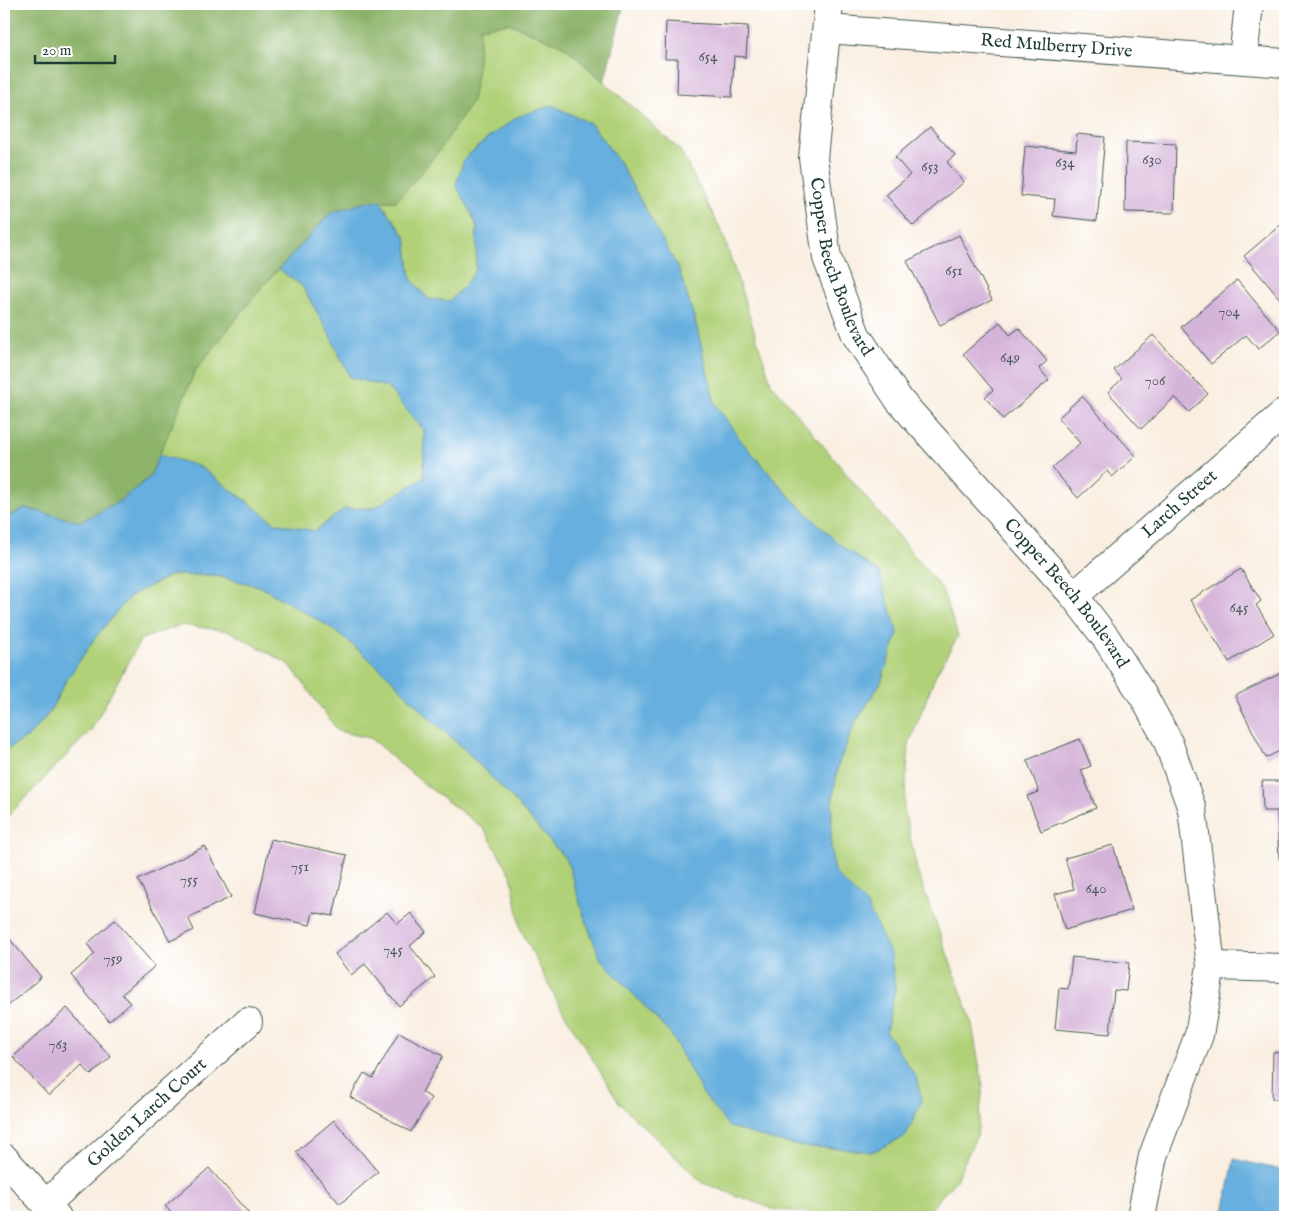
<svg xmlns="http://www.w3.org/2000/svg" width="1289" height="1221" viewBox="0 0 1289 1221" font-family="'IM FELL English',serif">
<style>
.green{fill:#b1d179;stroke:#688756}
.forest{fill:#8cb369;stroke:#56784e}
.water{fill:#66afde;stroke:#427689}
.building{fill:#d5b4d9}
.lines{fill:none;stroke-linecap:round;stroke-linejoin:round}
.minor-casing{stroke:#40584e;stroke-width:30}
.minor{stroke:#fff;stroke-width:28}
.labels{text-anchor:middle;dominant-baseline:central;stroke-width:4;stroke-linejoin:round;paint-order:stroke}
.number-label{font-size:15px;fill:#4c5b5d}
.street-label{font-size:18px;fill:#1f3d34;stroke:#fff}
</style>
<rect width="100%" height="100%" fill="#fff"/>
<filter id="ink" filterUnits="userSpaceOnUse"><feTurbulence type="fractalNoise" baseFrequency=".02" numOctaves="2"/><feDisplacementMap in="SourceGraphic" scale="10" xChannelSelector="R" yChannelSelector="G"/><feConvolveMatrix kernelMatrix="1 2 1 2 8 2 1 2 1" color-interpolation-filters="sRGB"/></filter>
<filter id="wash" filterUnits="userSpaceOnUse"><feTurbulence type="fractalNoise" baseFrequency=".0096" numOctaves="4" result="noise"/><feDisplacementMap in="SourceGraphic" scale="20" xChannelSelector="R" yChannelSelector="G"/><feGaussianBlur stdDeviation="1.12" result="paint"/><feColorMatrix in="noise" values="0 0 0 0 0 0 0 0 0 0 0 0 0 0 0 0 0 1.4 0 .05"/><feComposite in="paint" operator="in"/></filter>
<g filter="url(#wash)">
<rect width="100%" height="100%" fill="#f9eee0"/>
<g class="green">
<path d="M 509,23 L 565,47 L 680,150 L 723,234 L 771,383 L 942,589 L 958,636 L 937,672 L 909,744 L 904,809 L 918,874 L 971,1019 L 983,1087 L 977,1135 L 956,1180 L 923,1217 L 845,1217 L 773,1209 L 703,1183 L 620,1104 L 558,1003 L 521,930 L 511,875 L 484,829 L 423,783 L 370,738 L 338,731 L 290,665 L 229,631 L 181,625 L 141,639 L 91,730 L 9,815 L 4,813 L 4,751 L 28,737 L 49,713 L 66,681 L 94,639 L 130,596 L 171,575 L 213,575 L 259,586 L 327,625 L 354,646 L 390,677 L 422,711 L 465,750 L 511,797 L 567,861 L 584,916 L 600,958 L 672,1036 L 703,1094 L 775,1141 L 806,1147 L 837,1148 L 886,1032 L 895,988 L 867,905 L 834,872 L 831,847 L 832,803 L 838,765 L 854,725 L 881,682 L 879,573 L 839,544 L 791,498 L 742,442 L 715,404 L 695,320 L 642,206 L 620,163 L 591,124 L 517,117 L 488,138 L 464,159 L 468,206 L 477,226 L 476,269 L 466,284 L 450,301 L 428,299 L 411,279 L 406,237 L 380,201 L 396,201 L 477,74 L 479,28 Z"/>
<path d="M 279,269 L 302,286 L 329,333 L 350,377 L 387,387 L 424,430 L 424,478 L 374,508 L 344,509 L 315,531 L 275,523 L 238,494 L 159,455 L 195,371 L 261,288 Z"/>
</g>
<path class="forest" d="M 4,4 L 624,4 L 604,82 L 565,47 L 509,23 L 480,28 L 477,74 L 472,101 L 442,147 L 422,172 L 396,201 L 366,202 L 331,213 L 261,288 L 195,371 L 150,477 L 120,501 L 80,522 L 25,508 L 4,519 Z"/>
<g class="water">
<path d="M 552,105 L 591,124 L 620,163 L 679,270 L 695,320 L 715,404 L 742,442 L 791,498 L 839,544 L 879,573 L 898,633 L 881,682 L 854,725 L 838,765 L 832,803 L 831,847 L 834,872 L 867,905 L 891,955 L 895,988 L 886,1032 L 916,1077 L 922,1100 L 906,1136 L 872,1152 L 837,1148 L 806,1147 L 775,1141 L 729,1127 L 703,1094 L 672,1036 L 600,958 L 584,916 L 567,860 L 511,797 L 465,750 L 422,711 L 390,677 L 354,646 L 327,625 L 259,586 L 213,575 L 171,575 L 130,596 L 94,639 L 66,681 L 49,713 L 28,737 L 4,751 L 4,519 L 25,508 L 80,522 L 120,501 L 150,477 L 159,455 L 199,466 L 275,523 L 315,531 L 344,509 L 374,508 L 424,478 L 424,430 L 387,387 L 350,377 L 329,333 L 302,286 L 279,269 L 331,213 L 366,202 L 380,201 L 406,238 L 411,279 L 428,299 L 450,301 L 466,284 L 476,269 L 477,226 L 468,206 L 456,185 L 464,159 L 488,138 L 517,117 Z"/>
<path d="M 1234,1159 L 1285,1171 L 1285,1217 L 1226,1217 L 1224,1212 Z"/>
</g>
<g id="blocks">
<g class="building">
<path d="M 666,22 L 748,26 L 746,57 L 734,56 L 732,97 L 677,94 L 678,59 L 665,59 Z"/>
<path d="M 930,127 L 955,155 L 947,162 L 964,182 L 913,226 L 886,195 L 910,175 L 895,157 Z"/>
<path d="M 1077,134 L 1105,137 L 1097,221 L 1053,216 L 1055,199 L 1021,196 L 1025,146 L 1076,151 Z"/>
<path d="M 1126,142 L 1176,144 L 1174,213 L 1125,212 Z"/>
<path d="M 1285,221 L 1285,305 L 1244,256 Z"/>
<path d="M 959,235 L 992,300 L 940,325 L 907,261 Z"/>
<path d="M 1237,280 L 1280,331 L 1258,349 L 1246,335 L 1211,364 L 1181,327 Z"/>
<path d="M 1000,322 L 1010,335 L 1019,328 L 1047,361 L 1039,368 L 1049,380 L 1003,419 L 985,397 L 993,390 L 963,354 Z"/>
<path d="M 1153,335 L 1208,394 L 1189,412 L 1175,397 L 1141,429 L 1108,392 L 1122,379 L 1114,370 Z"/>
<path d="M 1082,396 L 1136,456 L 1112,477 L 1107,471 L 1078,498 L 1052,468 L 1080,443 L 1058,418 Z"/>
<path d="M 1241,569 L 1261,601 L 1256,605 L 1274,634 L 1229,662 L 1190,600 Z"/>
<path d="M 1285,671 L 1285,748 L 1266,758 L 1235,696 Z"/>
<path d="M 1080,739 L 1091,766 L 1081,770 L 1096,808 L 1041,831 L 1027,796 L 1039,792 L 1027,760 Z"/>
<path d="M 1262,781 L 1285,781 L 1285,859 L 1279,859 L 1277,811 L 1263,811 Z"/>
<path d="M 271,839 L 347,855 L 333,916 L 313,912 L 310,925 L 255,913 Z"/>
<path d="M 1113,845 L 1132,910 L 1065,930 L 1055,894 L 1074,889 L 1065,858 Z"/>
<path d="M 205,846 L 231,897 L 188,918 L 194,930 L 170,941 L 138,880 Z"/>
<path d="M 387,912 L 397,924 L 411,913 L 426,932 L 410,946 L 435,977 L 399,1006 L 365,964 L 351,975 L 335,954 Z"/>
<path d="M 115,920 L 155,966 L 122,994 L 130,1003 L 109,1021 L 71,975 L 95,954 L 87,944 Z"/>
<path d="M 4,932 L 41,977 L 4,1009 Z"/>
<path d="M 1072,957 L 1129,963 L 1126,991 L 1114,990 L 1110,1034 L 1055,1029 L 1059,988 L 1068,989 Z"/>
<path d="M 67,1008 L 111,1057 L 91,1075 L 82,1065 L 49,1096 L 13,1057 Z"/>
<path d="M 399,1032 L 443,1056 L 422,1092 L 431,1098 L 411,1132 L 350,1097 L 364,1073 L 373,1078 Z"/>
<path d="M 1273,1052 L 1285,1053 L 1285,1099 L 1272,1099 Z"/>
<path d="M 334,1120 L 378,1172 L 340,1204 L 296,1152 Z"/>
<path d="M 209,1168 L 252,1217 L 175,1217 L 165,1206 Z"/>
</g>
</g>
</g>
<g filter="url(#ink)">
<use href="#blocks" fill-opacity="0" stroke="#40584e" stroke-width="1"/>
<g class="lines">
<defs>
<g id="minor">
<path id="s1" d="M 829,4 L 813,158 L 827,258 L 856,335 L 899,400 L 1074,596 L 1106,638 L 1145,699 L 1167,739 L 1192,809 L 1211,966 L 1199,1035 L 1153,1156 L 1141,1217"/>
<path id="s2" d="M 827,29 L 1285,63"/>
<path d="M 1243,59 L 1249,4"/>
<path id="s3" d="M 1074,596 L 1285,412"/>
<path d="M 1211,966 L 1285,968"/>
<path d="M 4,1158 L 57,1217"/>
<path id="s4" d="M 46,1204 L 248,1022"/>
</g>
</defs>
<use href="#minor" class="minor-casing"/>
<use href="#minor" class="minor"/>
</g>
</g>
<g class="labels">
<g class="number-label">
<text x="708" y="56">654</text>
<text x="1152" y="159">630</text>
<text x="1065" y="162">634</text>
<text x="930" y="166">653</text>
<text x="954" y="270">651</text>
<text x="1229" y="311">704</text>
<text x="1010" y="357">649</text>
<text x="1155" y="380">706</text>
<text x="1239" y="607">645</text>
<text x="300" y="866">751</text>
<text x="189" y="879">755</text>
<text x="1096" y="888">640</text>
<text x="393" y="949">745</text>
<text x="113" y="958">759</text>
<text x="58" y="1044">763</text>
</g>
<g class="street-label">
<text stroke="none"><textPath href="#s2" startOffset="230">Red Mulberry Drive</textPath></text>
<text stroke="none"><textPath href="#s1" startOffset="268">Copper Beech Boulevard</textPath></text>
<text stroke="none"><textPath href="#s3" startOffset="140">Larch Street</textPath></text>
<text stroke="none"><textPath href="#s1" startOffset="672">Copper Beech Boulevard</textPath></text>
<text stroke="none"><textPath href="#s4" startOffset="136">Golden Larch Court</textPath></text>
</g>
</g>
<rect width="1289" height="1221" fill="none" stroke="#fff" stroke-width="20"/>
<path d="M35 55v8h80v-8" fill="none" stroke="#1f3d34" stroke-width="2.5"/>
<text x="42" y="55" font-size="15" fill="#1f3d34" stroke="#ffffff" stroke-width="4" paint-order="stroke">20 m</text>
</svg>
